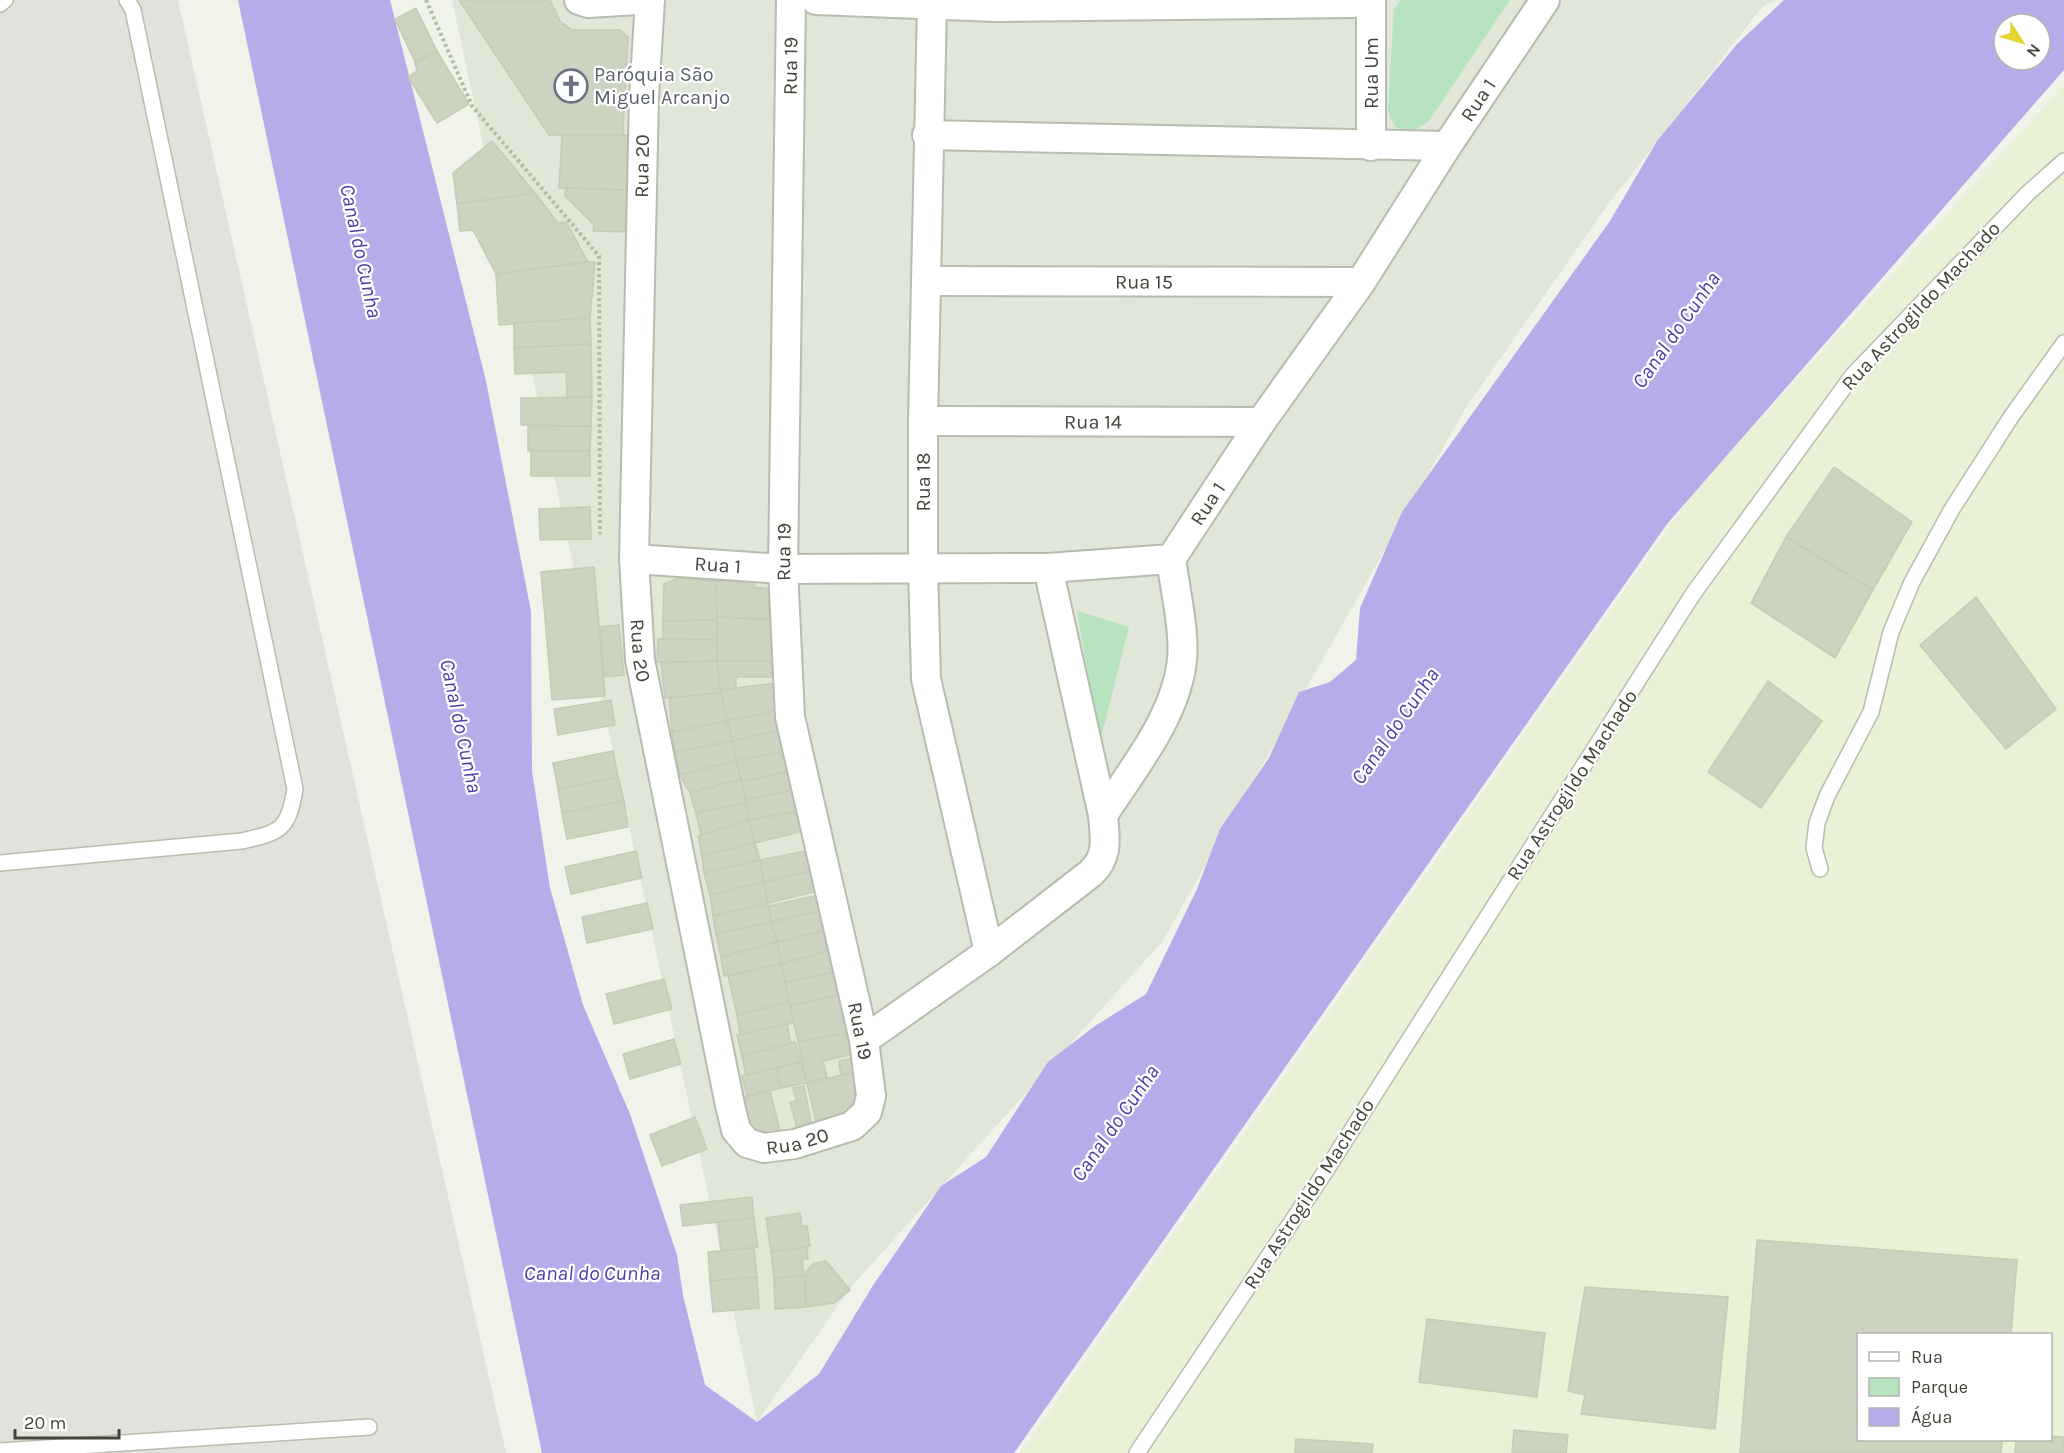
<svg xmlns="http://www.w3.org/2000/svg" width="2064" height="1453" viewBox="0 0 2064 1453" font-family="Karla,sans-serif">
<style>
.residential{fill:#e0e6d8}
.commercial{fill:#e9f2d7;fill-rule:evenodd}
.industrial{fill:#e0e3db}
.green{fill:#b7e3c0}
.water{fill:#b7ace9;fill-rule:evenodd}
.building{fill:#ccd3c0;stroke:#c4cdb4;stroke-width:1.5}
.lines{fill:none;stroke-linecap:round;stroke-linejoin:round}
.lane-casing{stroke:#b7bdad;stroke-width:18}
.street-casing{stroke:#b7bdad;stroke-width:32}
.path{stroke:#b1bea0;stroke-width:4;stroke-dasharray:3 3;stroke-linecap:butt}
.lane{stroke:#fff;stroke-width:15}
.street{stroke:#fff;stroke-width:28}
.labels{text-anchor:middle;dominant-baseline:central;stroke-width:4.5;stroke-linejoin:round;paint-order:stroke}
.street-label{font-size:20px;fill:#414638;stroke:#fff}
.worship-label{font-size:20px;fill:#5b616d;stroke:#fff;text-anchor:start}
.water-label{font-size:21px;font-style:italic;fill:#503ca7;stroke:#fff}
</style>
<rect width="100%" height="100%" fill="#eff3e9"/>
<path class="residential" d="M 452,0 L 1775,0 L 1763,6 L 1609,203 L 1465,409 L 1162,942 L 850,1288 L 757,1422 Z"/>
<path class="commercial" d="M 2064,84 L 2064,1453 L 1020,1453 L 1690,497 ZM 1858,1334 L 2050,1334 L 2050,1440 L 1858,1440 Z"/>
<path class="industrial" d="M 0,0 L 178,0 L 506,1453 L 0,1453 Z"/>
<g class="green">
<path d="M 1401,0 L 1510,0 L 1429,121 L 1412,132 L 1395,127 L 1388,111 L 1394,9 Z"/>
<path d="M 1077,611 L 1129,627 L 1100,742 Z"/>
</g>
<path class="water" d="M 238,0 L 390,0 L 486,381 L 531,611 L 532,771 L 550,888 L 583,1005 L 630,1114 L 677,1255 L 683,1295 L 705,1385 L 757,1422 L 819,1374 L 872,1287 L 941,1186 L 986,1157 L 1048,1062 L 1095,1026 L 1146,994 L 1197,889 L 1220,829 L 1269,758 L 1299,692 L 1330,682 L 1356,660 L 1360,608 L 1402,512 L 1610,221 L 1657,141 L 1737,44 L 1784,0 L 2064,0 L 2064,70 L 1667,524 L 1014,1453 L 542,1453 ZM 2004,24 L 2040,24 L 2040,60 L 2004,60 Z"/>
<g class="building">
<path d="M 459,0 L 550,0 L 560,21 L 572,30 L 620,30 L 628,37 L 623,135 L 549,135 Z"/>
<path d="M 416,8 L 437,51 L 415,62 L 395,19 Z"/>
<path d="M 437,51 L 469,104 L 437,123 L 408,77 L 417,71 L 415,62 Z"/>
<path d="M 634,135 L 628,190 L 559,188 L 562,136 Z"/>
<path d="M 492,141 L 535,193 L 457,204 L 453,173 Z"/>
<path d="M 566,188 L 628,190 L 627,232 L 593,231 L 594,225 L 565,196 Z"/>
<path d="M 535,193 L 558,223 L 566,222 L 588,262 L 496,274 L 473,230 L 460,231 L 457,204 Z"/>
<path d="M 588,262 L 595,262 L 590,318 L 499,325 L 496,274 Z"/>
<path d="M 590,318 L 591,344 L 514,348 L 514,323 Z"/>
<path d="M 591,344 L 592,397 L 567,398 L 566,372 L 515,374 L 514,348 Z"/>
<path d="M 592,397 L 591,426 L 521,425 L 521,398 Z"/>
<path d="M 528,426 L 591,426 L 590,451 L 528,451 Z"/>
<rect x="531" y="451" width="59" height="25"/>
<path d="M 1834,467 L 1912,522 L 1873,590 L 1786,537 Z"/>
<path d="M 590,507 L 591,539 L 540,540 L 539,509 Z"/>
<path d="M 1786,537 L 1873,590 L 1835,658 L 1751,603 Z"/>
<path d="M 594,567 L 605,696 L 552,700 L 541,572 Z"/>
<path d="M 679,578 L 716,581 L 717,620 L 663,621 L 664,584 Z"/>
<path d="M 716,581 L 755,581 L 754,587 L 769,589 L 768,619 L 717,617 Z"/>
<path d="M 1976,597 L 2056,709 L 2006,749 L 1920,645 Z"/>
<path d="M 717,617 L 773,620 L 772,661 L 717,661 Z"/>
<path d="M 717,620 L 717,640 L 663,639 L 663,621 Z"/>
<path d="M 619,625 L 624,675 L 604,677 L 600,627 Z"/>
<path d="M 658,639 L 717,640 L 717,661 L 657,662 Z"/>
<path d="M 717,661 L 721,693 L 665,698 L 661,663 Z"/>
<path d="M 717,661 L 772,661 L 772,677 L 736,677 L 736,688 L 720,690 Z"/>
<path d="M 1768,681 L 1822,721 L 1761,808 L 1708,772 Z"/>
<path d="M 775,683 L 781,710 L 727,721 L 720,690 Z"/>
<path d="M 721,693 L 727,721 L 672,732 L 669,698 Z"/>
<path d="M 611,700 L 615,725 L 558,735 L 554,709 Z"/>
<path d="M 781,710 L 786,729 L 733,741 L 727,721 Z"/>
<path d="M 727,721 L 733,741 L 675,752 L 672,732 Z"/>
<path d="M 786,729 L 790,750 L 736,761 L 733,741 Z"/>
<path d="M 733,741 L 736,761 L 680,775 L 675,752 Z"/>
<path d="M 790,750 L 794,770 L 742,782 L 736,761 Z"/>
<path d="M 613,751 L 618,777 L 558,789 L 553,763 Z"/>
<path d="M 736,761 L 741,779 L 690,793 L 680,775 Z"/>
<path d="M 794,770 L 799,789 L 745,800 L 742,782 Z"/>
<path d="M 618,777 L 624,801 L 562,813 L 558,789 Z"/>
<path d="M 741,779 L 746,803 L 696,813 L 690,793 Z"/>
<path d="M 799,789 L 806,810 L 749,820 L 745,800 Z"/>
<path d="M 624,801 L 628,827 L 567,839 L 562,813 Z"/>
<path d="M 746,803 L 749,820 L 701,835 L 696,813 Z"/>
<path d="M 806,810 L 811,829 L 755,843 L 749,820 Z"/>
<path d="M 749,820 L 755,843 L 702,856 L 698,836 Z"/>
<path d="M 755,843 L 760,860 L 704,873 L 702,856 Z"/>
<path d="M 811,850 L 816,870 L 764,882 L 760,860 Z"/>
<path d="M 636,851 L 642,878 L 571,894 L 565,867 Z"/>
<path d="M 760,860 L 764,882 L 710,895 L 704,873 Z"/>
<path d="M 816,870 L 822,890 L 768,903 L 764,882 Z"/>
<path d="M 764,882 L 768,903 L 713,916 L 710,895 Z"/>
<path d="M 819,895 L 825,910 L 771,922 L 769,906 Z"/>
<path d="M 647,903 L 653,929 L 587,943 L 582,917 Z"/>
<path d="M 768,903 L 771,922 L 716,934 L 713,916 Z"/>
<path d="M 830,909 L 834,929 L 777,942 L 771,922 Z"/>
<path d="M 771,922 L 777,942 L 721,957 L 716,934 Z"/>
<path d="M 834,929 L 835,949 L 781,964 L 777,942 Z"/>
<path d="M 777,942 L 781,964 L 724,976 L 721,957 Z"/>
<path d="M 835,949 L 842,971 L 785,982 L 781,964 Z"/>
<path d="M 781,964 L 789,1002 L 737,1015 L 728,976 Z"/>
<path d="M 842,971 L 847,993 L 790,1006 L 785,982 Z"/>
<path d="M 664,979 L 672,1009 L 614,1024 L 606,994 Z"/>
<path d="M 847,993 L 851,1032 L 798,1042 L 790,1006 Z"/>
<path d="M 789,1002 L 794,1023 L 740,1035 L 737,1015 Z"/>
<path d="M 787,1024 L 791,1044 L 742,1056 L 737,1035 Z"/>
<path d="M 851,1032 L 858,1053 L 823,1061 L 827,1077 L 807,1083 L 798,1042 Z"/>
<path d="M 674,1039 L 681,1064 L 630,1079 L 623,1054 Z"/>
<path d="M 795,1042 L 801,1062 L 746,1075 L 742,1056 Z"/>
<path d="M 861,1056 L 860,1071 L 841,1077 L 839,1061 Z"/>
<path d="M 801,1062 L 807,1083 L 781,1088 L 776,1068 Z"/>
<path d="M 776,1068 L 781,1088 L 747,1096 L 742,1076 Z"/>
<path d="M 860,1071 L 859,1111 L 817,1125 L 807,1083 Z"/>
<path d="M 804,1086 L 811,1122 L 797,1127 L 790,1102 L 797,1101 L 793,1088 Z"/>
<path d="M 770,1091 L 780,1131 L 763,1135 L 750,1126 L 743,1098 Z"/>
<path d="M 695,1117 L 707,1149 L 662,1166 L 650,1135 Z"/>
<path d="M 752,1197 L 754,1218 L 683,1226 L 680,1205 Z"/>
<path d="M 800,1213 L 802,1227 L 807,1226 L 810,1246 L 771,1252 L 766,1218 Z"/>
<path d="M 754,1218 L 758,1247 L 721,1251 L 718,1222 Z"/>
<path d="M 1757,1240 L 2017,1260 L 2011,1334 L 1858,1334 L 1858,1440 L 2002,1440 L 2001,1453 L 1740,1453 Z"/>
<path d="M 807,1247 L 808,1259 L 802,1259 L 804,1276 L 774,1278 L 771,1252 Z"/>
<path d="M 754,1248 L 757,1277 L 710,1281 L 708,1252 Z"/>
<path d="M 826,1261 L 850,1290 L 834,1303 L 806,1307 L 806,1272 L 813,1264 Z"/>
<path d="M 804,1276 L 806,1307 L 775,1309 L 774,1278 Z"/>
<path d="M 757,1277 L 759,1308 L 713,1312 L 710,1281 Z"/>
<path d="M 1585,1287 L 1728,1297 L 1715,1429 L 1581,1414 L 1585,1395 L 1568,1391 Z"/>
<path d="M 1427,1319 L 1545,1333 L 1537,1397 L 1419,1382 Z"/>
<path d="M 1514,1430 L 1568,1435 L 1566,1453 L 1512,1453 Z"/>
<path d="M 2050,1436 L 2064,1437 L 2064,1453 L 2015,1453 L 2016,1440 L 2050,1440 Z"/>
<path d="M 1296,1439 L 1373,1444 L 1372,1453 L 1295,1453 Z"/>
</g>
<g class="lines">
<defs>
<g id="lane">
<path d="M 0,4 L 5,0"/>
<path d="M 0,863 L 242,841 C 281,832 288,830 295,789 L 133,10 L 127,0"/>
<path d="M 1820,869 L 1814,848 L 1817,823 L 1827,796 L 1871,712 L 1891,632 L 1912,582 L 1952,509 L 2011,417 L 2064,343"/>
<path d="M 0,1451 L 369,1427"/>
<path d="M 1137,1453 L 1325,1172 L 1693,594 L 1853,375 L 2028,193 L 2064,161"/>
</g>
<g id="street">
<path d="M 579,0 L 588,3 L 638,0"/>
<path id="s1" d="M 650,0 L 644,96 L 634,559 L 640,660 L 730,1105 L 736,1130 L 747,1143 L 764,1148 L 795,1144 L 852,1126 L 867,1112 L 871,1096 L 864,1040 L 790,717 L 783,569 L 791,0"/>
<path d="M 816,0 L 996,7 L 1353,3 L 1359,0"/>
<path d="M 932,5 L 923,421 L 923,567 L 926,679 L 989,952"/>
<path d="M 927,135 L 1447,146"/>
<path d="M 1371,146 L 1371,0"/>
<path id="s2" d="M 926,281 L 1361,282"/>
<path id="s3" d="M 923,421 L 1261,422"/>
<path id="s4" d="M 634,559 L 783,569 L 1048,568 L 1171,559 L 1261,422 L 1361,282 L 1447,146 L 1545,0"/>
<path d="M 1103,815 C 1133,768 1176,717 1182,660 C 1185,633 1175,588 1171,559"/>
<path d="M 864,1040 L 989,952 L 1091,873 C 1109,856 1105,838 1103,815 L 1048,568"/>
</g>
</defs>
<use href="#lane" class="lane-casing"/>
<use href="#street" class="street-casing"/>
<path class="path" d="M 426,0 L 472,106 L 599,256 L 600,534"/>
<use href="#lane" class="lane"/>
<use href="#street" class="street"/>
</g>
<defs>
<symbol id="church-ring" viewBox="-11 -11 22 22"><circle r="9.5" fill="#fff" stroke="#6b7280" stroke-width="1.5"/><path d="M-1.2-6h2.4v3.5h3.3v2.4h-3.3V6h-2.4V-.1h-3.3v-2.4h3.3Z" fill="#6b7280"/></symbol>
</defs>
<g fill-rule="evenodd">
<use href="#church-ring" x="552" y="67" width="38" height="38"/>
</g>
<g class="labels">
<g class="street-label">
<text stroke="none"><textPath href="#s1" startOffset="2342">Rua 19</textPath></text>
<text transform="translate(1371 73) rotate(-90)">Rua Um</text>
<text stroke="none"><textPath href="#s4" startOffset="1090">Rua 1</textPath></text>
<text transform="translate(642 166) rotate(-89)">Rua 20</text>
<text stroke="none"><textPath href="#s2" startOffset="218">Rua 15</textPath></text>
<text transform="translate(1921 306) rotate(-47)">Rua Astrogildo Machado</text>
<text stroke="none"><textPath href="#s3" startOffset="170">Rua 14</textPath></text>
<text transform="translate(923 482) rotate(-90)">Rua 18</text>
<text stroke="none"><textPath href="#s4" startOffset="604">Rua 1</textPath></text>
<text stroke="none"><textPath href="#s1" startOffset="1856">Rua 19</textPath></text>
<text stroke="none"><textPath href="#s4" startOffset="84">Rua 1</textPath></text>
<text stroke="none"><textPath href="#s1" startOffset="651">Rua 20</textPath></text>
<text transform="translate(1572 785) rotate(-57)">Rua Astrogildo Machado</text>
<text transform="translate(860 1031) rotate(79)">Rua 19</text>
<text stroke="none"><textPath href="#s1" startOffset="1209">Rua 20</textPath></text>
<text transform="translate(1309 1194) rotate(-57)">Rua Astrogildo Machado</text>
</g>
<g class="worship-label">
<text x="594" y="74">Paróquia São<tspan x="594" dy="23">Miguel Arcanjo</tspan></text>
</g>
<g class="water-label">
<text transform="translate(361 251) rotate(78)">Canal do Cunha</text>
<text transform="translate(1676 330) rotate(-55)">Canal do Cunha</text>
<text transform="translate(461 726) rotate(78)">Canal do Cunha</text>
<text transform="translate(1395 726) rotate(-55)">Canal do Cunha</text>
<text transform="translate(1115 1123) rotate(-55)">Canal do Cunha</text>
<text x="592" y="1273">Canal do Cunha</text>
</g>
</g>
<rect x="1857" y="1333" width="195" height="108" fill="#ffffff" stroke="#b3b5af" stroke-width="1.5"/>
<rect x="1869" y="1352" width="30" height="9" fill="#ffffff" stroke="#b3b5af" stroke-width="1.5"/>
<text x="1911" y="1363" font-size="18" fill="#414638">Rua</text>
<rect x="1869" y="1378" width="30" height="18" fill="#b7e3c0" stroke="#b3b5af" stroke-width="1.5"/>
<text x="1911" y="1393" font-size="18" fill="#414638">Parque</text>
<rect x="1869" y="1408" width="30" height="18" fill="#b7ace9" stroke="#b3b5af" stroke-width="1.5"/>
<text x="1911" y="1423" font-size="18" fill="#414638">Água</text>
<g transform="translate(2022 42) rotate(127)"><circle r="28" fill="#ffffff" stroke="#b3b5af" stroke-width="1.5"/>
<path d="M0-4.5L10 22L0 15L-10 22Z" fill="#e3d430"/>
<text y="-9" font-size="16" font-weight="bold" text-anchor="middle" fill="#414638">N</text>
</g>
<path d="M15 1429v9h104v-9" fill="none" stroke="#414638" stroke-width="3"/>
<text x="24" y="1429" font-size="18" fill="#414638" stroke="#ffffff" stroke-width="4.5" paint-order="stroke">20 m</text>
</svg>
